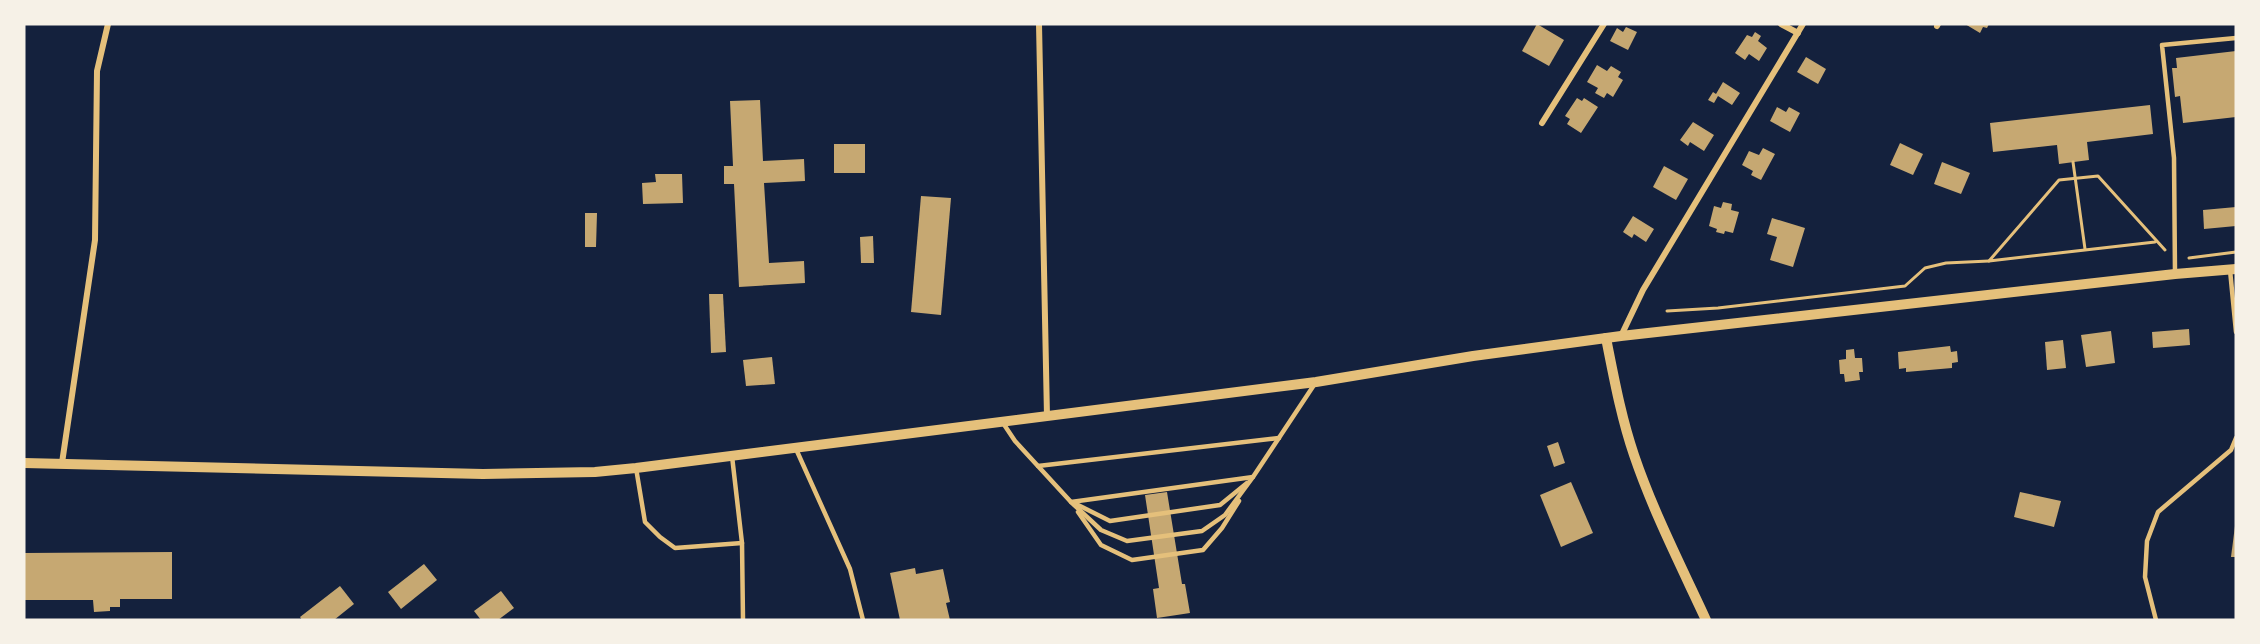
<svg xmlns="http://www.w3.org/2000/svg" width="2260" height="644" viewBox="0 0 2260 644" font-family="Barlow,sans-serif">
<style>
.building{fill:#c6a872}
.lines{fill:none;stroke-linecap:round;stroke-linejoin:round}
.path{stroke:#e5c07b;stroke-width:3}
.service{stroke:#e5c07b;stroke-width:4.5}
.minor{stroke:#e5c07b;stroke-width:6}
.tertiary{stroke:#e5c07b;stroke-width:10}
</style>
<rect width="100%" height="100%" fill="#14213d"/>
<g class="building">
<path d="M 1537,24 L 1564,40 L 1549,66 L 1522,51 Z"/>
<path d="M 1965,24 L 1989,24 L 1987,28 L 1983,27 L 1980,33 Z"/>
<path d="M 1626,27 L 1637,32 L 1628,50 L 1610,41 L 1617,28 L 1623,32 Z"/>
<path d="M 1755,32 L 1761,36 L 1758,41 L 1767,48 L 1759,61 L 1749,54 L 1745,60 L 1735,53 L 1747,35 L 1752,37 Z"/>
<path d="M 2236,51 L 2236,117 L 2183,123 L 2180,96 L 2175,97 L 2172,68 L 2177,68 L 2176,58 Z"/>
<path d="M 1806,57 L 1826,69 L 1818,84 L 1797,72 Z"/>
<path d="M 1597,65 L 1607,71 L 1611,66 L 1621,72 L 1618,77 L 1623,80 L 1613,97 L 1607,93 L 1604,98 L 1595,93 L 1598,88 L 1587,82 Z"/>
<path d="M 1723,82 L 1740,93 L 1732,105 L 1718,96 L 1714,103 L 1708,100 L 1713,92 L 1716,94 Z"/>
<path d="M 1577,98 L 1582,101 L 1584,98 L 1598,107 L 1581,133 L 1567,124 L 1570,119 L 1565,116 Z"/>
<path d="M 760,100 L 763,161 L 804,159 L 805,181 L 764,183 L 769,263 L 804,261 L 805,283 L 739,287 L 734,184 L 724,184 L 724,166 L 733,166 L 730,101 Z"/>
<path d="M 2150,105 L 2153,134 L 2087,142 L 2089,160 L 2059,164 L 2057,145 L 1993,152 L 1990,123 Z"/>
<path d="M 1777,107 L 1786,112 L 1789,107 L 1800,113 L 1790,132 L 1770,121 Z"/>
<path d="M 1693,122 L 1714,135 L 1704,151 L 1690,142 L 1688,146 L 1680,140 Z"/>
<path d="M 1900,143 L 1923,154 L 1913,175 L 1890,165 Z"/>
<rect x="834" y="144" width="31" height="29"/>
<path d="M 1763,148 L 1775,154 L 1761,180 L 1751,175 L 1753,171 L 1742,165 L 1749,151 L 1759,155 Z"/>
<path d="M 1942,162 L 1970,173 L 1961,194 L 1934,184 Z"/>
<path d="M 1664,166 L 1688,179 L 1676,200 L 1653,187 Z"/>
<path d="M 655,174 L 682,174 L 683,203 L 643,204 L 642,183 L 656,182 Z"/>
<path d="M 921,196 L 951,198 L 941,315 L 911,312 Z"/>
<path d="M 1723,202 L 1732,204 L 1731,210 L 1739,212 L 1733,233 L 1725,231 L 1724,234 L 1716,232 L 1717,229 L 1709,226 L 1714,206 L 1721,208 Z"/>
<path d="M 2236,207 L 2236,226 L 2204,229 L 2203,210 Z"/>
<path d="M 585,213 L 597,213 L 596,247 L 585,247 Z"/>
<path d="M 1633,216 L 1654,229 L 1646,242 L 1634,234 L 1632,238 L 1623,232 Z"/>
<path d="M 1772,218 L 1805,228 L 1793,267 L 1770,260 L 1777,237 L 1767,234 Z"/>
<path d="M 873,236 L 874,263 L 861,263 L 860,237 Z"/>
<path d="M 709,294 L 723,294 L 726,352 L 711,353 Z"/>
<path d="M 2189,329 L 2190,345 L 2153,348 L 2152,332 Z"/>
<path d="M 2111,331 L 2115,363 L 2086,367 L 2081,335 Z"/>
<path d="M 2063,340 L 2066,368 L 2047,370 L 2045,342 Z"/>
<path d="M 1950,346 L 1951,352 L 1957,351 L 1958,362 L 1952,363 L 1952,368 L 1906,372 L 1906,368 L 1899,369 L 1898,352 Z"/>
<path d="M 1854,349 L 1855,358 L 1862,358 L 1863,372 L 1859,372 L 1860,380 L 1845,382 L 1844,374 L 1840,374 L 1839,360 L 1846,359 L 1846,350 Z"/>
<path d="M 772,357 L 775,384 L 746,386 L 743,360 Z"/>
<path d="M 1558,442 L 1565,463 L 1554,467 L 1547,446 Z"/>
<path d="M 1571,482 L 1593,533 L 1561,547 L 1540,495 Z"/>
<path d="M 1167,492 L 1182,584 L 1185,584 L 1190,613 L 1157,618 L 1153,589 L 1159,588 L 1145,495 Z"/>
<path d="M 2020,492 L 2061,501 L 2054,527 L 2014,517 Z"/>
<path d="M 2235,526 L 2236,526 L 2236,557 L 2231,557 Z"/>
<path d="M 172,552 L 172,599 L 120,599 L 120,607 L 110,607 L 110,611 L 94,612 L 93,600 L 24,600 L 24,553 Z"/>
<path d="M 424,564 L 437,580 L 401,609 L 388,592 Z"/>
<path d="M 915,568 L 916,574 L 943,569 L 950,602 L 946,603 L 950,620 L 900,620 L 890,573 Z"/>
<path d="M 340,586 L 354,604 L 334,620 L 302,620 L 300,617 Z"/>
<path d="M 501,591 L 514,608 L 498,620 L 481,620 L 474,611 Z"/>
</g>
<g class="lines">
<g class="path">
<path d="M 2073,162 L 2085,249"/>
<path d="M 2155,242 L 1989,261 L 2059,180 L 2098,176 L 2165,250"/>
<path d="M 2189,258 L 2236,252"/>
<path d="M 1667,311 L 1718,308 L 1905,286 L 1925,268 L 1946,263 L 1989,261"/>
</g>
<g class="service">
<path d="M 2230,270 L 2236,332"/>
<path d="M 2175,273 L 2174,158 L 2162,45 L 2236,38"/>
<path d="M 1003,423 L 1015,441 L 1071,502 L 1101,530 L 1127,541 L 1202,531 L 1225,515 L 1253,477 L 1314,385"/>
<path d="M 796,449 L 850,569 L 863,620"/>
<path d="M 732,456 L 742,543 L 743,620"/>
<path d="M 1038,466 L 1279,438"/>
<path d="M 636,468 L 645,522 L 660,537 L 675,548 L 742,543"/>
<path d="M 1071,502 L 1253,477"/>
<path d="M 1076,504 L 1110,521 L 1220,505 L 1247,483"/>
<path d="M 1078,512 L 1101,545 L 1132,560 L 1203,550 L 1222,528 L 1239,501"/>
<path d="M 2156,620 L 2145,577 L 2147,541 L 2158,512 L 2231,450 L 2236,438"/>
</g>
<g class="minor">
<path d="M 1039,24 L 1047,416"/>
<path d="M 1781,24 L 1798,33"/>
<path d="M 1937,26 L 1938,24"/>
<path d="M 1542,123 L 1604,24"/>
<path d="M 1621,336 L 1643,290 L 1803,24"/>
<path d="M 62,463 L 95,240 L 97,71 L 108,24"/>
</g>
<g class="tertiary">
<path d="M 1606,338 C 1614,378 1621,417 1634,455 C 1653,511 1681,566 1706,620"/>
<path d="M 24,463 L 483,474 L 595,472 L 636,468 L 1316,382 L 1473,356 L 1621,336 L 2175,274 L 2236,269"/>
</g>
</g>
<rect width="2260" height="644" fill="none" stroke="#f6f1e7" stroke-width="51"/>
</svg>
